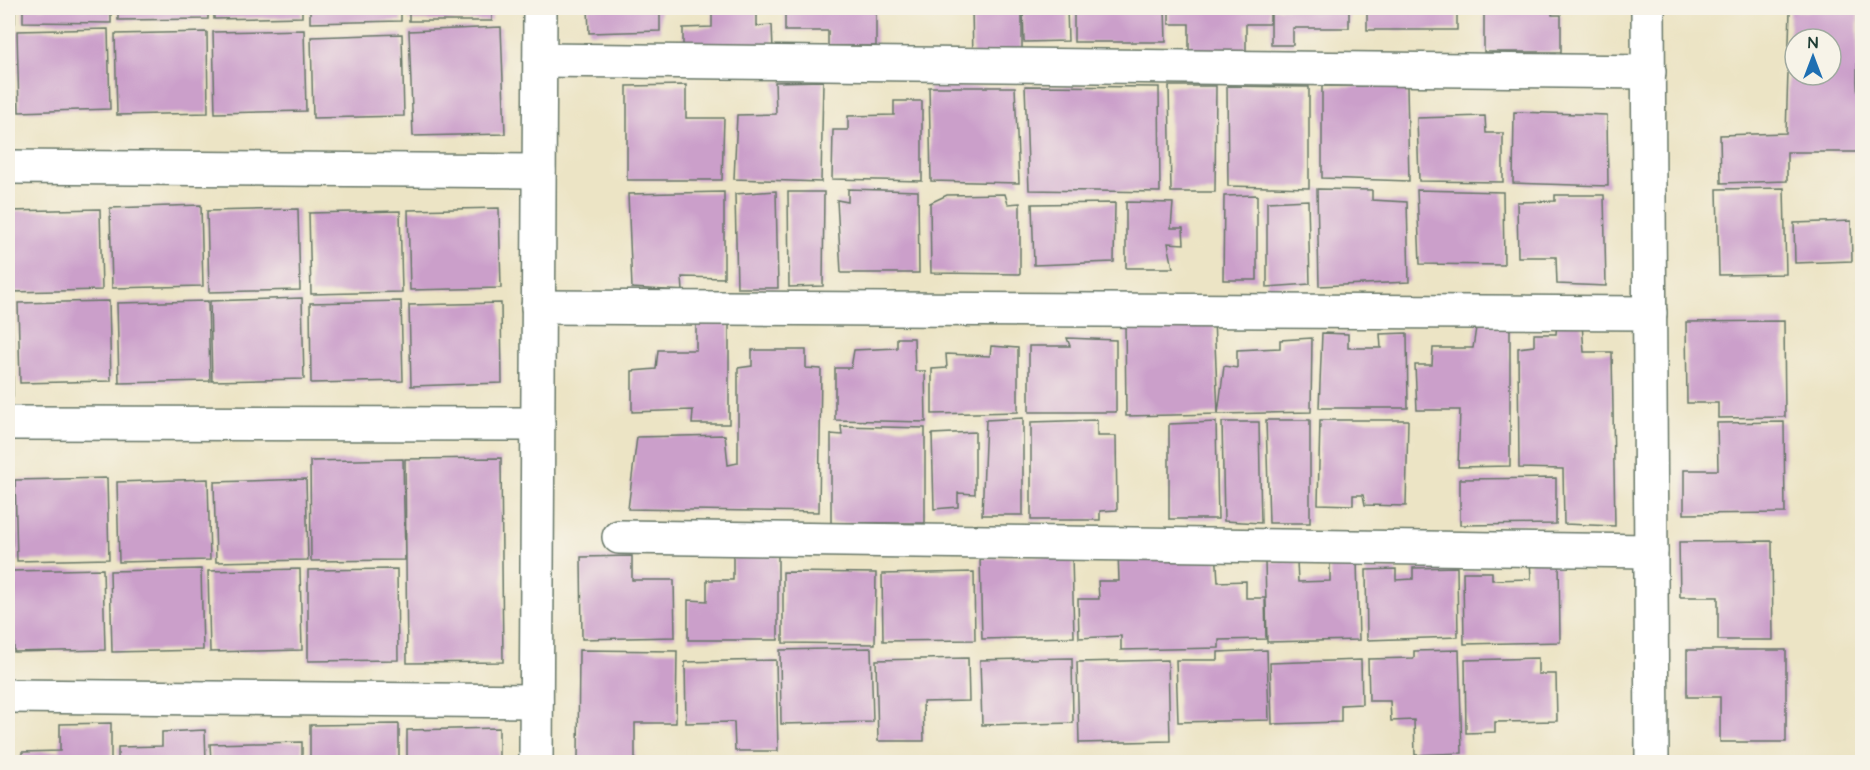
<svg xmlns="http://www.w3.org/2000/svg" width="1870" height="770" viewBox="0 0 1870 770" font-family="'Architects Daughter',sans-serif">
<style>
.building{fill:#cb9fca;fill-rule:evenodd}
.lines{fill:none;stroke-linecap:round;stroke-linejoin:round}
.minor-casing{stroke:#677767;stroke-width:36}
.minor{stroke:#fff;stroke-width:33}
</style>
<rect width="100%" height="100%" fill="#f7f3e8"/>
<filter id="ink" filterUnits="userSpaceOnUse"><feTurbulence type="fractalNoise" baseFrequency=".0167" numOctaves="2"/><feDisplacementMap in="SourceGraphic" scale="12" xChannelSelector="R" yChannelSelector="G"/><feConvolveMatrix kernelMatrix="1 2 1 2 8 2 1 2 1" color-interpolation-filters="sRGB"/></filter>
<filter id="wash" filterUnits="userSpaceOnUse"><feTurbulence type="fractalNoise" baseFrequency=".008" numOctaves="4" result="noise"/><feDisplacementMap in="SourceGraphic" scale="24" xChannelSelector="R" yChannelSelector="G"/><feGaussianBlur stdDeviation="1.35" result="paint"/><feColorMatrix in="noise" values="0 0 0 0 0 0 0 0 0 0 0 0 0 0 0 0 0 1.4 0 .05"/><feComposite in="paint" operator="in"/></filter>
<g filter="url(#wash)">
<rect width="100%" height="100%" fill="#ece4c5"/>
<g id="blocks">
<g class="building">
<rect x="8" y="8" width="7" height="15"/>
<path d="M 23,8 L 111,8 L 111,23 L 23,22 Z"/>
<path d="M 118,8 L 208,8 L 208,19 L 118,20 Z"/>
<path d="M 214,8 L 302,8 L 302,17 L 214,19 Z"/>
<path d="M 310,8 L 401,8 L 401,21 L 310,23 Z"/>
<rect x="409" y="8" width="83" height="13"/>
<path d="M 588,8 L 660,8 L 660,31 L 589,33 Z"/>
<path d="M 712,8 L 757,8 L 757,26 L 772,25 L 773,50 L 683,52 L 683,28 L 712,27 Z"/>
<path d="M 785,8 L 876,8 L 876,46 L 828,46 L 828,31 L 785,31 Z"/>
<path d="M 972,8 L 1022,8 L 1022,60 L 973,60 Z"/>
<path d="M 1023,8 L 1067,8 L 1068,41 L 1024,42 Z"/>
<path d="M 1074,8 L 1165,8 L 1166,42 L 1074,42 Z"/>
<path d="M 1169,8 L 1270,8 L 1270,24 L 1246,24 L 1246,56 L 1189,56 L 1189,24 L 1169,24 Z"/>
<path d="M 1271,8 L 1349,8 L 1349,28 L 1293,28 L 1293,45 L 1271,45 Z"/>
<rect x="1367" y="8" width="90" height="22"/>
<path d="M 1484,8 L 1552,8 L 1552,15 L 1561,15 L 1561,52 L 1484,52 Z"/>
<path d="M 1790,11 L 1858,11 L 1857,82 L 1861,152 L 1787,152 L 1787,181 L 1721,183 L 1720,135 L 1786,133 ZM 1795,39 L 1831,39 L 1831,75 L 1795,75 Z"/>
<path d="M 501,27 L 505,134 L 413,136 L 409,31 Z"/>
<path d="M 108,29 L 110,109 L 19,112 L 17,31 Z"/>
<path d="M 304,30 L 306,111 L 215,113 L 213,32 Z"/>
<path d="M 10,31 L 12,112 L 8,112 L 8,32 Z"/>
<path d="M 207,32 L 208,113 L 117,115 L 115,34 Z"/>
<path d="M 402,34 L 404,116 L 313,118 L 311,37 Z"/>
<path d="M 823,81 L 821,182 L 734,179 L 737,115 L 776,114 L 775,82 Z"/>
<path d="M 686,85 L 686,118 L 724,118 L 722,180 L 627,180 L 627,86 Z"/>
<path d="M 1025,86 L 1159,87 L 1160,192 L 1029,190 Z"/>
<path d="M 1169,86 L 1216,86 L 1215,192 L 1171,192 Z"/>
<path d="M 1227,86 L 1309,87 L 1309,188 L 1228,186 Z"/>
<path d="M 1322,86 L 1407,86 L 1409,181 L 1322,178 Z"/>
<path d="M 929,87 L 1015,87 L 1019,183 L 931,181 Z"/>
<path d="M 894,101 L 922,101 L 922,181 L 832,179 L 833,130 L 848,130 L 848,116 L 894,115 Z"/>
<path d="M 1514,112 L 1607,115 L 1608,186 L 1513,183 Z"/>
<path d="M 1485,116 L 1486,133 L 1503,133 L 1503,182 L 1419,181 L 1417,118 Z"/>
<path d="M 1784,188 L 1786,274 L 1719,275 L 1717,189 Z"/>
<path d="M 848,189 L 918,191 L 919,273 L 841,273 L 837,200 L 848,202 Z"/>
<path d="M 1317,189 L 1372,190 L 1372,200 L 1407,202 L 1409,282 L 1319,286 Z"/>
<path d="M 1417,190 L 1503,192 L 1504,265 L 1420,264 Z"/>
<path d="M 776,191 L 778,288 L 737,288 L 735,194 Z"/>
<path d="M 724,192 L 724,278 L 682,277 L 683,291 L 632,288 L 628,194 Z"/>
<path d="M 788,192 L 824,192 L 823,286 L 789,287 Z"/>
<path d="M 1005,194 L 1008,204 L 1020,203 L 1020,274 L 931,273 L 930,203 L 947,195 Z"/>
<path d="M 1257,195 L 1257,280 L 1223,280 L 1224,196 Z"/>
<path d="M 1555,195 L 1604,195 L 1606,286 L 1557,284 L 1556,257 L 1518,257 L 1517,202 L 1555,201 Z"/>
<path d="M 1308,200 L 1310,284 L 1267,287 L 1267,202 Z"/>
<path d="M 1126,202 L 1173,203 L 1171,228 L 1183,228 L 1184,244 L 1168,243 L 1173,268 L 1126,268 Z"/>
<path d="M 1115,203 L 1114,262 L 1034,265 L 1032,204 Z"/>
<path d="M 201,205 L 203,286 L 112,288 L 110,208 Z"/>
<path d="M 499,208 L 501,288 L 410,290 L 408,210 Z"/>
<path d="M 100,209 L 102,290 L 11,292 L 9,211 Z"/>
<path d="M 298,209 L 300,290 L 209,292 L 207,211 Z"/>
<path d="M 400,211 L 402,292 L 311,294 L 309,213 Z"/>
<path d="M 1851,221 L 1852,261 L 1795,263 L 1794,223 Z"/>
<path d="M 8,296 L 12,296 L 13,397 L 8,397 Z"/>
<path d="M 302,298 L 304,379 L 212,381 L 210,301 Z"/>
<path d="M 109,301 L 111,381 L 20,383 L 18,303 Z"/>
<path d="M 208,301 L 210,381 L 119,383 L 117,303 Z"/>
<path d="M 401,301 L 403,381 L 311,383 L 310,303 Z"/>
<path d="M 501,303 L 502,383 L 411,386 L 409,305 Z"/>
<path d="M 1214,319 L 1218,414 L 1224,366 L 1237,368 L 1237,350 L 1280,348 L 1280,340 L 1312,338 L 1311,412 L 1126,416 L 1125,321 Z"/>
<path d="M 696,321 L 729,321 L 729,424 L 692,424 L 693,410 L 632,412 L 632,371 L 656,369 L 658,350 L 696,350 Z"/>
<path d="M 1477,321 L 1510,321 L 1510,466 L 1458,467 L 1460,410 L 1417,410 L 1415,365 L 1432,365 L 1433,348 L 1473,348 Z"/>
<path d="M 1557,321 L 1582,323 L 1584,352 L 1612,352 L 1615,526 L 1564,524 L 1563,469 L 1519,468 L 1518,348 L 1534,346 L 1534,334 L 1556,334 Z"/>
<path d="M 1784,321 L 1785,417 L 1718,418 L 1718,403 L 1687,403 L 1686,322 Z"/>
<path d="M 1322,333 L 1348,334 L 1348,348 L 1381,348 L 1380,334 L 1407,333 L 1408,408 L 1319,408 Z"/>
<path d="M 897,338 L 914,338 L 915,371 L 925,371 L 926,422 L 835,420 L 835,368 L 851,368 L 854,350 L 897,348 Z"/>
<path d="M 1067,338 L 1116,340 L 1116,412 L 1029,412 L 1029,346 L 1070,346 Z"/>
<path d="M 991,346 L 1018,348 L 1018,412 L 932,414 L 932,369 L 947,368 L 946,354 L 990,356 Z"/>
<path d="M 752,350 L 806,350 L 806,368 L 821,369 L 819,512 L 628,509 L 637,437 L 725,435 L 728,465 L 738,463 L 738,368 L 752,366 Z"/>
<path d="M 1023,418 L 1023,515 L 982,515 L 986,420 Z"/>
<path d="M 1097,420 L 1097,436 L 1116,436 L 1117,510 L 1100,511 L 1100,520 L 1031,520 L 1031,422 Z"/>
<path d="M 1266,420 L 1310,420 L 1310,523 L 1269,523 Z"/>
<path d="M 1320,420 L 1408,420 L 1406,506 L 1365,505 L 1363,495 L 1353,495 L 1353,505 L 1318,504 Z"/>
<path d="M 1216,422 L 1218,519 L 1169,519 L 1169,424 Z"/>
<path d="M 1222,422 L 1259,422 L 1261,523 L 1224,521 Z"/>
<path d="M 1784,422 L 1785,513 L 1684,514 L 1684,470 L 1718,470 L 1717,423 Z"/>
<path d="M 841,426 L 925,428 L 925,523 L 831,523 L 831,434 L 842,435 Z"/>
<path d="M 975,432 L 975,494 L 958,493 L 958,507 L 934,509 L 932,434 Z"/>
<path d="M 501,458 L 503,662 L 407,663 L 405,459 Z"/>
<path d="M 403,459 L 405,560 L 311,561 L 310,461 Z"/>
<rect x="8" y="460" width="4" height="96"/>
<path d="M 107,478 L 109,559 L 17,561 L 15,480 Z"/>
<path d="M 1556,478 L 1556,524 L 1460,525 L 1460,479 Z"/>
<path d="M 208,479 L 210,560 L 119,562 L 117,482 Z"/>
<path d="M 306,479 L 308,560 L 216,562 L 214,482 Z"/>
<path d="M 1772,541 L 1773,640 L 1718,640 L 1718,597 L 1680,597 L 1679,542 Z"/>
<path d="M 1216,548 L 1218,582 L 1246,581 L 1246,598 L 1265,598 L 1266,639 L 1219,640 L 1219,648 L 1121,650 L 1121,636 L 1079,638 L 1078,599 L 1099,599 L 1098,581 L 1119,581 L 1118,551 Z"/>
<path d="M 733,555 L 778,555 L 778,640 L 688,640 L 688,600 L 707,601 L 707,580 L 733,580 Z"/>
<path d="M 632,556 L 632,580 L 674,580 L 675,637 L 582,639 L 581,557 Z"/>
<path d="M 1072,556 L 1074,637 L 982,639 L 980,558 Z"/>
<path d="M 1330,560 L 1357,560 L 1359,640 L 1267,642 L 1265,562 L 1297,561 L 1298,582 L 1330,581 Z"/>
<path d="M 1530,560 L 1559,560 L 1560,642 L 1464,644 L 1463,572 L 1492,572 L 1492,580 L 1531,579 Z"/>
<path d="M 1457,567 L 1458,637 L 1367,640 L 1366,570 L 1396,569 L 1396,580 L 1413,579 L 1413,568 Z"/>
<path d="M 103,569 L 105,650 L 14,652 L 12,571 Z"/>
<path d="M 201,569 L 203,650 L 112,652 L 110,571 Z"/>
<path d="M 300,569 L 302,650 L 210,652 L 208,571 Z"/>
<path d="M 397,569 L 398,660 L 308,661 L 308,570 Z"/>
<path d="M 783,572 L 876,573 L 875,644 L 783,643 Z"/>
<path d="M 974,572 L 975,640 L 883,641 L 882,574 Z"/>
<path d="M 8,583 L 9,583 L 11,643 L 8,643 Z"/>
<path d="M 871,648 L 873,722 L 781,724 L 780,650 Z"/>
<path d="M 579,650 L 677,651 L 676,723 L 635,723 L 635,761 L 578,759 Z"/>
<path d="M 1267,650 L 1269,720 L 1178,722 L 1176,660 L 1218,660 L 1218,652 Z"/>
<path d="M 1459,650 L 1462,753 L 1415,755 L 1414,720 L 1391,721 L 1390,701 L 1369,701 L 1368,659 L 1414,658 L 1414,651 Z"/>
<path d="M 1687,650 L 1786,650 L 1786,742 L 1720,742 L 1720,697 L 1687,697 Z"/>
<path d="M 968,658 L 969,701 L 923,702 L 924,741 L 878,741 L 876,660 Z"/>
<path d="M 1072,658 L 1073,723 L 982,725 L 980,660 Z"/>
<path d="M 1538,658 L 1538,674 L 1556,674 L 1557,721 L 1495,722 L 1495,732 L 1466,733 L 1465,660 Z"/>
<path d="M 776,660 L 778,751 L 735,751 L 734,722 L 686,723 L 685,662 Z"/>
<path d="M 1168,660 L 1170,741 L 1079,743 L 1077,662 Z"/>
<path d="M 1361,660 L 1362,704 L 1341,705 L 1341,722 L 1272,724 L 1270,663 Z"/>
<path d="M 111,723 L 111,762 L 22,762 L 22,752 L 60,751 L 60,724 Z"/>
<path d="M 399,724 L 399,762 L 310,762 L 310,725 Z"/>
<path d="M 499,728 L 499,762 L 407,762 L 407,730 Z"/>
<path d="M 205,730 L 206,762 L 118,762 L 118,747 L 162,746 L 162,732 Z"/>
<path d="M 302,742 L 302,762 L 211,762 L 210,744 Z"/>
</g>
</g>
</g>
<g filter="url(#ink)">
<use href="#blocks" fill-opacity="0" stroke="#677767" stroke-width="1.5"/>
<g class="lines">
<defs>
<g id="minor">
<path d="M 1648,8 L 1652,762"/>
<path d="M 540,60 L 1649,72"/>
<path d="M 8,167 L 539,171"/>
<path d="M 538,307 L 1650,313"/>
<path d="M 8,423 L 538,424"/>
<path d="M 619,537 L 1651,551"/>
<path d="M 8,696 L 536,701"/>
<path d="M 536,762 L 540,8"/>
</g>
</defs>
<use href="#minor" class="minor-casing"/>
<use href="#minor" class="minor"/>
</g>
</g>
<rect width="1870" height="770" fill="none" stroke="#f7f3e8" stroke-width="30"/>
<g transform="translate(1813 57)"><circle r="28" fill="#f7f3e8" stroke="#a1aaa0" stroke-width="1.5"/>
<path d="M0-4.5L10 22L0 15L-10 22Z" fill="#1f6fb2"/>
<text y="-9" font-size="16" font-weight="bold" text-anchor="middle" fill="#1f3d34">N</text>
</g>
</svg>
